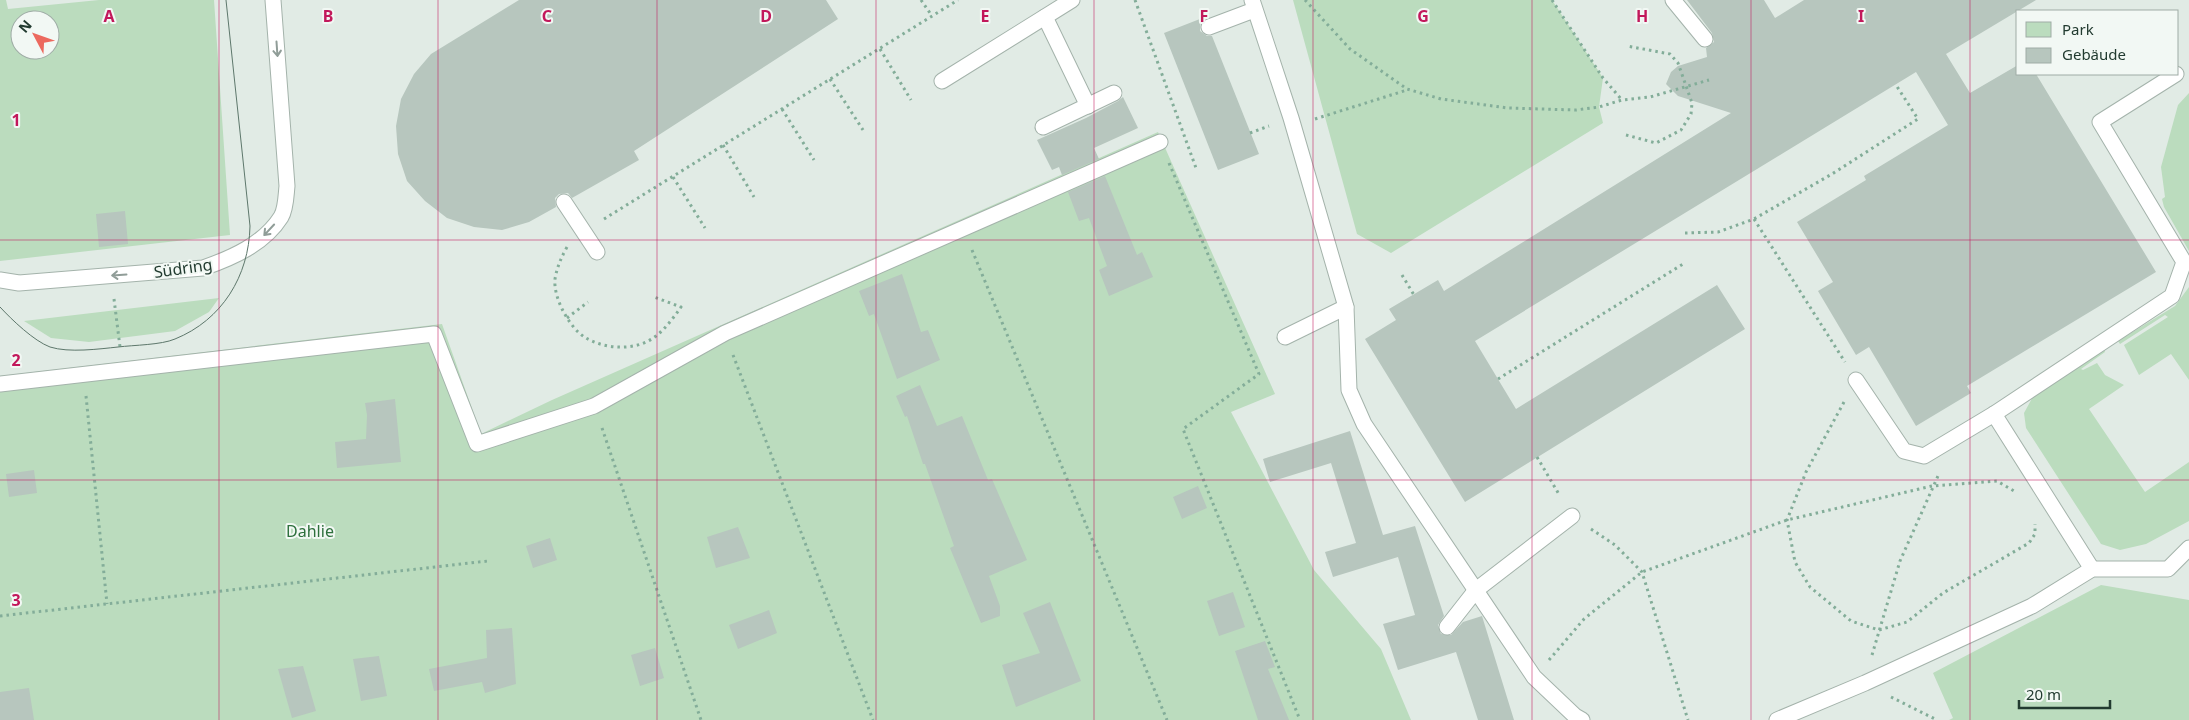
<svg xmlns="http://www.w3.org/2000/svg" width="2189" height="720" viewBox="0 0 2189 720" font-family="'Noto Sans',sans-serif">
<style>
.green{fill:#bbdcbe;fill-rule:evenodd}
.building{fill:#b7c6be}
.lines{fill:none;stroke-linecap:round;stroke-linejoin:round}
.lane-casing{stroke:#a4b3ab;stroke-width:17}
.path{stroke:#83ad99;stroke-width:3;stroke-dasharray:2.5 4;stroke-linecap:butt}
.lane{stroke:#fff;stroke-width:15}
.tram{stroke:#5d776b;stroke-width:1}
.oneway{stroke:#909d98}
.grid{fill:none;stroke:#c2185b;stroke-width:1;stroke-opacity:0.55}
.labels{text-anchor:middle;dominant-baseline:central;stroke-width:4;stroke-linejoin:round;paint-order:stroke}
.street-label{font-size:16px;fill:#223b30;stroke:#f2f8f4}
.park-label{font-size:16px;fill:#2e703d;stroke:#f2f8f4}
.grid-label{font-size:16px;text-anchor:middle;font-weight:bold;fill:#c2185b;stroke:#f2f8f4;stroke-width:4;stroke-linejoin:round;paint-order:stroke}
</style>
<rect width="100%" height="100%" fill="#e1ebe5"/>
<g class="green">
<path d="M 0,0 L 6,0 L 8,9 L 99,0 L 214,0 L 230,235 L 0,261 ZM 20,20 L 50,20 L 50,50 L 20,50 Z"/>
<path d="M 1293,0 L 1552,0 L 1603,78 L 1599,107 L 1603,123 L 1391,253 L 1357,234 Z"/>
<path d="M 2189,93 L 2189,251 L 2164,207 L 2162,199 L 2165,197 L 2161,167 L 2178,105 Z"/>
<path d="M 1158,132 L 1275,394 L 1231,412 L 1314,570 L 1381,649 L 1411,720 L 0,720 L 0,376 L 442,324 L 481,434 L 552,400 Z"/>
<path d="M 2189,287 L 2189,380 L 2171,354 L 2139,375 L 2124,345 L 2168,317 L 2165,315 L 2120,344 L 2118,341 L 2175,306 Z"/>
<path d="M 219,298 L 209,312 L 175,331 L 89,342 L 51,338 L 24,321 Z"/>
<path d="M 2104,349 L 2105,352 L 2081,369 L 2083,370 L 2097,363 L 2105,375 L 2124,385 L 2089,409 L 2145,492 L 2189,462 L 2189,521 L 2146,544 L 2120,550 L 2101,544 L 2026,428 L 2024,413 L 2035,393 Z"/>
<path d="M 2101,585 L 2189,600 L 2189,720 L 1949,720 L 1953,718 L 1933,673 Z"/>
</g>
<g class="building">
<path d="M 519,0 L 826,0 L 838,19 L 634,151 L 639,160 L 572,198 L 568,193 L 559,194 L 555,198 L 556,207 L 529,222 L 502,230 L 474,227 L 447,218 L 425,201 L 407,181 L 398,154 L 396,126 L 401,99 L 414,74 L 431,54 Z"/>
<path d="M 1687,0 L 1764,0 L 1775,18 L 1804,0 L 2036,0 L 1946,54 L 1970,93 L 2018,65 L 2018,74 L 2036,74 L 2156,272 L 1967,386 L 1971,393 L 1916,426 L 1869,347 L 1856,355 L 1818,291 L 1833,282 L 1797,222 L 1866,180 L 1864,176 L 1948,125 L 1916,72 L 1475,341 L 1516,409 L 1717,285 L 1745,329 L 1465,502 L 1365,339 L 1396,320 L 1389,309 L 1438,280 L 1444,291 L 1731,113 L 1678,96 L 1666,84 L 1671,72 L 1678,66 L 1707,57 L 1706,48 L 1714,42 L 1712,33 Z"/>
<path d="M 1205,17 L 1200,25 L 1200,31 L 1207,36 L 1212,36 L 1259,154 L 1218,170 L 1164,33 Z"/>
<path d="M 1123,97 L 1138,128 L 1094,148 L 1099,159 L 1062,175 L 1059,167 L 1052,170 L 1037,140 L 1086,118 L 1118,101 Z"/>
<path d="M 1105,176 L 1137,255 L 1142,252 L 1153,277 L 1109,296 L 1099,270 L 1107,266 L 1089,218 L 1079,221 L 1068,192 Z"/>
<path d="M 125,211 L 128,244 L 99,247 L 96,214 Z"/>
<path d="M 902,274 L 921,332 L 928,330 L 940,360 L 897,379 L 874,314 L 869,316 L 859,291 Z"/>
<path d="M 920,385 L 937,426 L 962,416 L 988,480 L 992,479 L 1027,560 L 989,576 L 1000,606 L 1000,616 L 981,623 L 950,548 L 954,546 L 925,464 L 923,464 L 907,416 L 905,417 L 896,396 Z"/>
<path d="M 395,399 L 401,462 L 337,468 L 335,442 L 366,439 L 367,415 L 365,403 Z"/>
<path d="M 1350,431 L 1383,535 L 1415,526 L 1444,616 L 1438,625 L 1441,634 L 1451,635 L 1463,622 L 1482,616 L 1514,720 L 1478,720 L 1456,652 L 1398,670 L 1383,624 L 1415,615 L 1398,557 L 1333,577 L 1325,552 L 1356,543 L 1331,463 L 1270,482 L 1263,459 Z"/>
<path d="M 34,470 L 37,493 L 9,497 L 6,474 Z"/>
<path d="M 1198,486 L 1207,508 L 1182,519 L 1173,497 Z"/>
<path d="M 738,527 L 750,558 L 716,568 L 707,537 Z"/>
<path d="M 550,538 L 557,560 L 533,568 L 526,546 Z"/>
<path d="M 1233,592 L 1245,627 L 1219,636 L 1207,601 Z"/>
<path d="M 1050,602 L 1081,681 L 1016,707 L 1002,665 L 1040,653 L 1023,613 Z"/>
<path d="M 769,610 L 777,633 L 738,649 L 729,625 Z"/>
<path d="M 512,628 L 516,684 L 485,693 L 482,682 L 434,691 L 429,669 L 487,658 L 486,630 Z"/>
<path d="M 1265,641 L 1275,667 L 1268,669 L 1289,720 L 1258,720 L 1235,651 Z"/>
<path d="M 655,648 L 664,678 L 640,686 L 631,655 Z"/>
<path d="M 379,656 L 387,696 L 361,701 L 353,659 Z"/>
<path d="M 303,666 L 316,711 L 292,718 L 278,669 Z"/>
<path d="M 29,688 L 34,720 L 0,720 L 0,692 Z"/>
</g>
<g class="lines">
<defs>
<g id="lane">
<path d="M 1252,0 L 1291,118 L 1346,307 L 1349,390 L 1364,424 L 1534,677 L 1575,716 L 1582,720"/>
<path d="M 1673,0 L 1705,39"/>
<path d="M 1045,17 L 1088,106"/>
<path d="M 1209,27 L 1254,10"/>
<path d="M 942,81 L 1072,0"/>
<path d="M 1043,127 L 1114,93"/>
<path d="M 564,202 L 597,252"/>
<path d="M 0,280 L 19,283 L 203,268 C 232,258 264,244 281,217 C 286,209 286,195 287,186 L 273,0"/>
<path d="M 1285,337 L 1346,307"/>
<path d="M 1856,380 L 1904,451 L 1924,456 L 1994,414 L 2172,296 L 2184,262 L 2100,122 L 2176,74"/>
<path d="M 0,384 L 434,334 L 477,444 L 594,406 L 725,333 L 1160,142"/>
<path d="M 1994,414 L 2092,569"/>
<path d="M 1447,627 L 1476,590 L 1572,516"/>
<path d="M 1777,720 L 1865,683 L 2032,606 L 2092,569 L 2168,569 L 2189,548"/>
</g>
</defs>
<use href="#lane" class="lane-casing"/>
<g class="path">
<path d="M 921,0 L 932,16"/>
<path d="M 1135,0 L 1196,168"/>
<path d="M 1305,0 L 1350,49 L 1407,89 L 1441,99 L 1508,108 L 1576,110 L 1599,107 L 1622,100 L 1650,97 L 1709,80"/>
<path d="M 1552,0 L 1603,78 L 1622,100"/>
<path d="M 880,49 L 911,100"/>
<path d="M 830,79 L 863,130"/>
<path d="M 782,109 L 814,160"/>
<path d="M 1315,119 L 1407,90"/>
<path d="M 1250,133 L 1269,126"/>
<path d="M 1626,135 L 1656,143 L 1681,130 L 1691,114 L 1692,103 L 1678,63 L 1670,54 L 1627,46"/>
<path d="M 723,145 L 754,197"/>
<path d="M 1169,163 L 1259,374 L 1183,429 L 1300,720"/>
<path d="M 673,177 L 705,228"/>
<path d="M 604,219 L 958,0"/>
<path d="M 1754,219 L 1845,362"/>
<path d="M 1685,233 L 1718,232 L 1754,219 L 1832,174 L 1918,119 L 1896,85"/>
<path d="M 567,247 C 561,258 557,267 555,279 C 553,298 570,329 586,338 C 607,350 637,351 656,336 C 666,328 674,317 681,307 L 654,297"/>
<path d="M 972,250 L 1167,720"/>
<path d="M 1402,275 L 1414,295"/>
<path d="M 114,299 L 120,347"/>
<path d="M 567,318 L 588,302"/>
<path d="M 733,355 L 873,720"/>
<path d="M 1498,379 L 1683,264"/>
<path d="M 86,396 L 107,604"/>
<path d="M 1844,402 L 1806,472 L 1787,520 L 1795,562 L 1810,587 L 1851,621 L 1879,630 L 1907,622 L 1943,593 L 2029,543 L 2035,534 L 2035,524"/>
<path d="M 602,428 L 701,720"/>
<path d="M 1537,457 L 1560,496"/>
<path d="M 1591,529 L 1615,545 L 1642,572 L 1688,720"/>
<path d="M 0,616 L 488,561"/>
<path d="M 1872,655 L 1900,561 L 1938,476"/>
<path d="M 1549,660 L 1584,619 L 1642,572 L 1787,520 L 1932,486 L 1997,481 L 2014,491"/>
<path d="M 1891,697 L 1937,720"/>
</g>
<use href="#lane" class="lane"/>
<path class="tram" d="M 0,307 C 12,320 34,341 50,347 C 69,353 99,349 118,347 C 134,345 161,345 175,339 C 222,320 249,276 250,226 L 226,0"/>
</g>
<defs><path id="oneway-shaft" d="M-6 0H5M1.5-3L5.5 0L1.5 3" fill="none" stroke-width="1.6" stroke-linecap="round" stroke-linejoin="round" transform="scale(1.25)"/></defs>
<g class="oneway">
<use href="#oneway-shaft" transform="translate(277 49) rotate(86)"/>
<use href="#oneway-shaft" transform="translate(269 230) rotate(133)"/>
<use href="#oneway-shaft" transform="translate(119 275) rotate(176)"/>
</g>
<path class="grid" d="M 219,0 L 219,720M 438,0 L 438,720M 657,0 L 657,720M 876,0 L 876,720M 1094,0 L 1094,720M 1313,0 L 1313,720M 1532,0 L 1532,720M 1751,0 L 1751,720M 1970,0 L 1970,720M 0,240 L 2189,240M 0,480 L 2189,480"/>
<g class="labels">
<g class="street-label">
<text transform="translate(183 268) rotate(-8)">Südring</text>
</g>
<g class="park-label">
<text x="310" y="531">Dahlie</text>
</g>
</g>
<g class="grid-label">
<text x="109" y="22">A</text>
<text x="328" y="22">B</text>
<text x="547" y="22">C</text>
<text x="766" y="22">D</text>
<text x="985" y="22">E</text>
<text x="1204" y="22">F</text>
<text x="1423" y="22">G</text>
<text x="1642" y="22">H</text>
<text x="1861" y="22">I</text>
<text x="16" y="126">1</text>
<text x="16" y="366">2</text>
<text x="16" y="606">3</text>
</g>
<rect x="2016" y="10" width="162" height="65" fill="#f2f8f4" stroke="#9faca6"/>
<rect x="2026" y="22" width="25" height="15" fill="#bbdcbe" stroke="#9faca6"/>
<text x="2062" y="35" font-size="15" fill="#223b30">Park</text>
<rect x="2026" y="48" width="25" height="15" fill="#b7c6be" stroke="#9faca6"/>
<text x="2062" y="60" font-size="15" fill="#223b30">Gebäude</text>
<g transform="translate(35 35) rotate(311)"><circle r="24" fill="#f2f8f4" stroke="#9faca6"/>
<path d="M0-4L9 19L0 12L-9 19Z" fill="#ec695e"/>
<text y="-8" font-size="14" font-weight="bold" text-anchor="middle" fill="#223b30">N</text>
</g>
<path d="M2019 700v8h91v-8" fill="none" stroke="#223b30" stroke-width="2.5"/>
<text x="2026" y="700" font-size="15" fill="#223b30" stroke="#f2f8f4" stroke-width="4" paint-order="stroke">20 m</text>
</svg>
